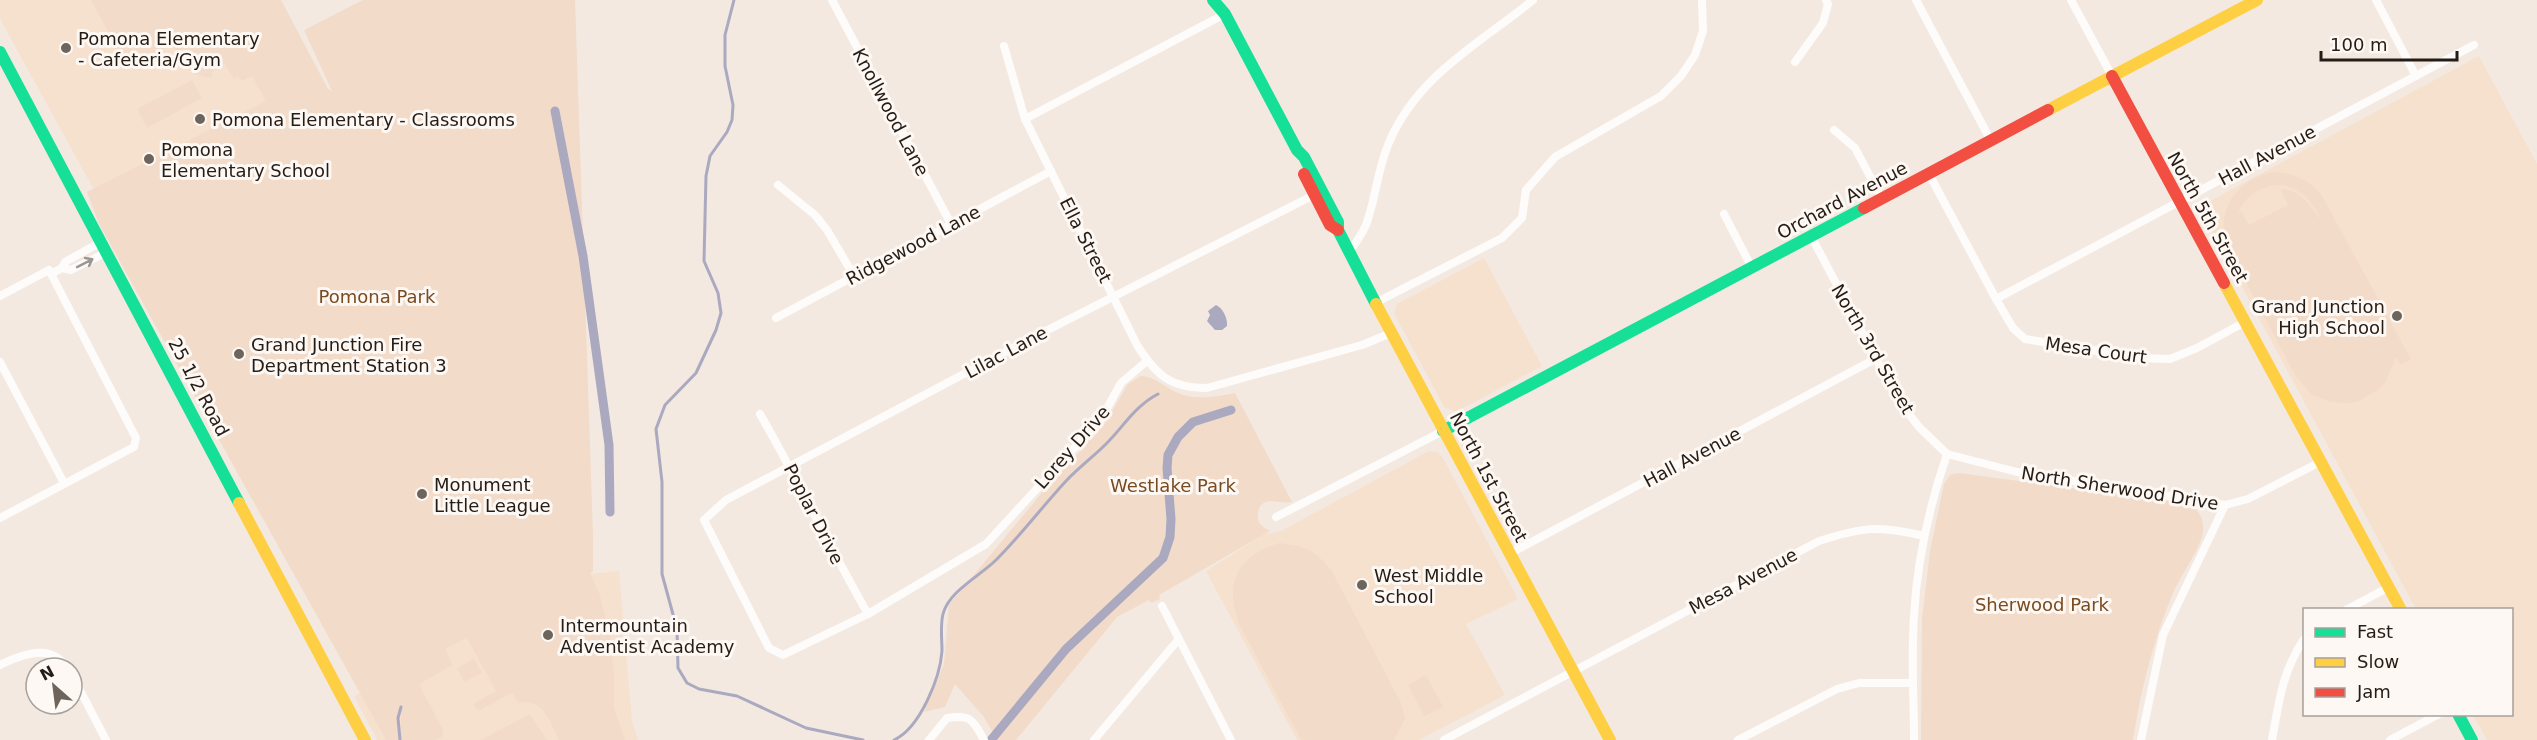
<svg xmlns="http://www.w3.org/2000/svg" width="2537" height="740" viewBox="0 0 2537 740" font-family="'DejaVu Sans',sans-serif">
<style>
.built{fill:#f6e1cf}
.green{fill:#f2dbc9;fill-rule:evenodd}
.water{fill:#aaa9c0}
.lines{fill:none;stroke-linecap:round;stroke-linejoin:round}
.stream{stroke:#aaa9c0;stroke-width:3}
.canal{stroke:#aaa9c0;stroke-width:9}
.street{stroke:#fdfcfa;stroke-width:8}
.fast{stroke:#16e098;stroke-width:12}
.slow{stroke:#ffcf43;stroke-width:12}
.jam{stroke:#f24e42;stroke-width:12}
.oneway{stroke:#9c9793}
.poi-dot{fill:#6d645c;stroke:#fdf8f4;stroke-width:2}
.labels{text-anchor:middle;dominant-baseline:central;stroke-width:6;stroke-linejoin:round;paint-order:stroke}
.poi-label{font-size:18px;fill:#251c15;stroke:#fdf8f4;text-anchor:start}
.street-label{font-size:18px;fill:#251c15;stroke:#fdf8f4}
.park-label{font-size:18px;fill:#794b21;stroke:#fdf8f4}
</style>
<rect width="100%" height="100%" fill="#f3e9e0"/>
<g class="built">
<path d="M 0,0 L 280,0 L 332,100 L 109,217 L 0,19 Z"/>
<path d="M 2479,56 L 2537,164 L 2537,740 L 2487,740 L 2473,715 L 2512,714 L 2512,610 L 2416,609 L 2199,207 Z"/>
<path d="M 1484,258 L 1542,366 L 1456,412 L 1444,407 L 1394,313 L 1397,304 Z"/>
<path d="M 1429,451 L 1437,452 L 1443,458 L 1518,599 L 1466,624 L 1505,695 L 1419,740 L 1297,740 L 1206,571 L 1265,534 L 1281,531 Z"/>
<path d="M 619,571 L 632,722 L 638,740 L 377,740 L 354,696 L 590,574 Z"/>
</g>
<g class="green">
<path d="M 91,0 L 281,0 L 328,89 L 332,91 L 304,30 L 363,0 L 575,0 L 593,535 L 593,571 L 590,574 L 599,592 L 610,635 L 614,674 L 614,708 L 625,740 L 559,740 C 550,722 543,697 518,703 L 512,693 L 478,711 L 473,704 L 496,691 L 467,638 L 445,649 L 453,665 L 419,684 L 443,730 L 442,737 L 435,740 L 401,740 L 401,706 L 397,718 L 399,740 L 386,740 L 99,224 L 87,192 L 264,102 L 265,99 L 252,76 L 242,81 L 238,77 L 234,79 L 224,63 L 214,69 L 211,78 L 196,75 L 191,70 L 188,49 L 176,52 L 172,45 L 125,69 L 112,43 L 114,42 Z"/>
<path d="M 192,80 L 202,98 L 147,128 L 137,109 Z"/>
<path d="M 2274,172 C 2293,173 2308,179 2321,194 L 2411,359 L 2401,365 L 2396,357 L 2386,382 L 2378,390 L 2359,401 L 2348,403 L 2330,402 L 2311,394 L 2295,375 L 2226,245 C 2216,209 2237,179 2274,172 ZM 2282,185 C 2303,189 2313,203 2322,221 C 2311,208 2304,192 2283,189 L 2281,191 L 2288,205 L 2249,225 L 2241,211 L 2238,215 C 2244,195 2262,185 2282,185 Z"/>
<path d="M 1141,376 C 1158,377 1168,391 1184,395 C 1199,400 1220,396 1235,393 L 1292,502 C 1282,505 1257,492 1258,517 C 1258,524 1264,528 1270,531 L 1159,595 L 1160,599 L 1151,603 L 1149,600 L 1117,617 L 1016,740 L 997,740 L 984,717 L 955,684 L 945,707 L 924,712 L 944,664 L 949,605 L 1040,495 L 1105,424 L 1128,384 Z"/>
<path d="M 1959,473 L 2185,503 C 2198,508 2204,517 2203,531 C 2202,546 2180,577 2173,593 C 2153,641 2141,689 2133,740 L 1921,740 L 1922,619 L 1930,551 L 1944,484 L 1950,475 Z"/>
<path d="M 1279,543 C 1306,546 1315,550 1332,571 L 1401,703 L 1405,719 L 1394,740 L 1301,740 L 1239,624 C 1224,582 1237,557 1279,543 Z"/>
<path d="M 474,659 L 482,673 L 464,682 L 457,668 Z"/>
<path d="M 1426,675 L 1443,707 L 1424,716 L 1408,685 Z"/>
<path d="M 530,714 L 547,740 L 481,740 Z"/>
</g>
<path class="water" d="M 1216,305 C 1223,308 1228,319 1227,326 L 1222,330 L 1215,330 L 1207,321 L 1210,315 L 1208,311 Z"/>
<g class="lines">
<g class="stream">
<path d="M 734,0 L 725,35 L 725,66 L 733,105 L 732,120 L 727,132 L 710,156 L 706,176 L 704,261 L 718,293 L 721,313 L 716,330 L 696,373 L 665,405 L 656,429 L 662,482 L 662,574 L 677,629 L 678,668 L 687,683 L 699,689 L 737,696 L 806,728 L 863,740"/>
<path d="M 400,740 L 398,718 L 401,707"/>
<path d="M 894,740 C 920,728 940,678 942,651 C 942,639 940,626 943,614 C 949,591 980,576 996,560 C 1021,535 1042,507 1066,481 C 1078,468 1093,457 1106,444 C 1124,426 1135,406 1158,394"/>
</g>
<g class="canal">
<path d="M 555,111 L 583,256 L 609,445 L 610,512"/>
<path d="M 991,740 L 1066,649 L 1163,558 L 1170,537 L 1171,519 L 1167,468 L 1168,455 L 1178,437 L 1193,422 L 1231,410"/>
</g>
<g class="street">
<path d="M 832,0 L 951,224"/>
<path d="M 1916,0 L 1991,141"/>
<path d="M 2071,0 L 2112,76"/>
<path d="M 2376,0 L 2416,76"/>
<path d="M 1004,46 L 1025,119 L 1137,345 C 1156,375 1170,388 1207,388 L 1362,345 L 1391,333"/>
<path d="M 1795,62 L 1823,23 L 1828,4 L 1826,0"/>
<path d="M 1025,119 L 1225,14"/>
<path d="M 1834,130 L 1855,148 L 1882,199"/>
<path d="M 1929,174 L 1996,299 L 2013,328 L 2025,339 L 2140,358 L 2170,359 L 2197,348 L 2245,322"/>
<path d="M 778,185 L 815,215 L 827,230 L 854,276"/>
<path d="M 1724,214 L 1752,268"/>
<path d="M 1811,236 L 1898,400 L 1919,427 L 1947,454"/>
<path d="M 1349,252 C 1355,244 1362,234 1366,225 C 1376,198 1377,171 1388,145 C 1416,76 1478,45 1533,0"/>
<path d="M 62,268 L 65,262 L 101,242"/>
<path d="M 51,274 L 62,268 L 71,270 L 107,252"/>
<path d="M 0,296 L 49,270 L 136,438 L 134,447 L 0,518"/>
<path d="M 1996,299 L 2474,45"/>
<path d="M 1375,303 L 1502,238 L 1522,218 L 1526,190 L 1555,157 L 1661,96 L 1681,76 L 1695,55 L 1703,31 L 1702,0"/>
<path d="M 776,318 L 1051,171"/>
<path d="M 1147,361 L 1121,383 L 1101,419 L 986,544 L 868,614 L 783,655 L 769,648 L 704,520 L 726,500 L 1026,341 L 1314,195"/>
<path d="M 0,362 L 64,483"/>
<path d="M 760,414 C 798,480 830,548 868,614"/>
<path d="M 1947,454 L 2017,472 L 2225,505 L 2248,499 L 2322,461"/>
<path d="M 1276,517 L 1443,431"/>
<path d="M 1509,554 L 1875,359"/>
<path d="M 1162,606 L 1231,740"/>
<path d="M 2346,610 L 2389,587"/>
<path d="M 0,665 C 22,654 51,643 67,668"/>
<path d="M 72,675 L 106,740"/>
<path d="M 929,740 L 947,718 C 971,714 973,720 984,740"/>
<path d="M 1094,740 L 1178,640"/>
<path d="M 1444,740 L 1819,541 C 1863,527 1878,525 1924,536"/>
<path d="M 1738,740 L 1837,689 L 1859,683 L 1912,683"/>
<path d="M 1914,740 C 1914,699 1911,657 1914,616 C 1917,561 1929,507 1947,454"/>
<path d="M 2141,740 L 2163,635 L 2225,505"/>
<path d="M 2272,740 C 2279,702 2282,672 2304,639"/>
<path d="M 2390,740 L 2439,714"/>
</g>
<g class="fast">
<path d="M 1213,0 L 1225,14 L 1297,150 L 1304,157 L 1338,222 L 1338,230 L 1376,304"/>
<path d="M 0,52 L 239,503"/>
<path d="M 1443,431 L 1864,208"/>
<path d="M 2458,714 L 2472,740"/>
</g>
<g class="slow">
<path d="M 2048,110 L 2257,0"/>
<path d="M 2224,283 L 2401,610"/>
<path d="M 1376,304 L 1610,740"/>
<path d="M 239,503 L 365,740"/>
</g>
<g class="jam">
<path d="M 2112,76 L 2224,283"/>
<path d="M 1304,174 L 1330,225 L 1338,230"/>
<path d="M 1864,208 L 2048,110"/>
</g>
</g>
<defs><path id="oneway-shaft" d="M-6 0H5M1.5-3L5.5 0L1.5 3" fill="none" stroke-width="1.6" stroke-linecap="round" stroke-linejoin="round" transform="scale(1.5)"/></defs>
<use class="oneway" href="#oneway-shaft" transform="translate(85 263) rotate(-27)"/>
<g class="poi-dot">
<circle cx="66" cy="48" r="6"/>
<circle cx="200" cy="119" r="6"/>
<circle cx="149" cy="159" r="6"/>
<circle cx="2397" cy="316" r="6"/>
<circle cx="239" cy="354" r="6"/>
<circle cx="422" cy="494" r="6"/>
<circle cx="1362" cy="585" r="6"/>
<circle cx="548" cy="635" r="6"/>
</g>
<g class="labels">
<g class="poi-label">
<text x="78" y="38">Pomona Elementary<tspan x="78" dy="21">- Cafeteria/Gym</tspan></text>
<text x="212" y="119">Pomona Elementary - Classrooms</text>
<text x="161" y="149">Pomona<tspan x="161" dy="21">Elementary School</tspan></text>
<text x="2385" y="306" text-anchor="end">Grand Junction<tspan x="2385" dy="21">High School</tspan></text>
<text x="251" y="344">Grand Junction Fire<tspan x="251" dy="21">Department Station 3</tspan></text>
<text x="434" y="484">Monument<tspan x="434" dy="21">Little League</tspan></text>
<text x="1374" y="575">West Middle<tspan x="1374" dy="21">School</tspan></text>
<text x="560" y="625">Intermountain<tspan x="560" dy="21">Adventist Academy</tspan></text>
</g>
<g class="street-label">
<text transform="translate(891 112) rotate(62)">Knollwood Lane</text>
<text transform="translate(2267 155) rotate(-28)">Hall Avenue</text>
<text transform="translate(1842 200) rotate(-28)">Orchard Avenue</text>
<text transform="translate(2208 217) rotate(61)">North 5th Street</text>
<text transform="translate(1086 240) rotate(63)">Ella Street</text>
<text transform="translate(913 245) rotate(-28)">Ridgewood Lane</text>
<text transform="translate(1873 349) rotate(60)">North 3rd Street</text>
<text transform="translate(2096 350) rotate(8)">Mesa Court</text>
<text transform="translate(1006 352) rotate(-28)">Lilac Lane</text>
<text transform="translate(199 387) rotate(62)">25 1/2 Road</text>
<text transform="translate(1072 447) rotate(-49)">Lorey Drive</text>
<text transform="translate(1692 457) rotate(-28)">Hall Avenue</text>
<text transform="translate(1489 477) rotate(62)">North 1st Street</text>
<text transform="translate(2120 488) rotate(9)">North Sherwood Drive</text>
<text transform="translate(814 514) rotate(63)">Poplar Drive</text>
<text transform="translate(1743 581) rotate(-28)">Mesa Avenue</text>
</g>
<g class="park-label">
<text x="377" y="296">Pomona Park</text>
<text x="1173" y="485">Westlake Park</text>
<text x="2042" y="604">Sherwood Park</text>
</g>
</g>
<rect x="2303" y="608" width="210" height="108" fill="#fdf8f4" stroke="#a7a09b" stroke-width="1.5"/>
<rect x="2315" y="628" width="30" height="9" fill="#16e098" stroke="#a7a09b" stroke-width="1.5"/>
<text x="2357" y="638" font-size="18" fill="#251c15">Fast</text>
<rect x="2315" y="658" width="30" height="9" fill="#ffcf43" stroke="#a7a09b" stroke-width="1.5"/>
<text x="2357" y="668" font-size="18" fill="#251c15">Slow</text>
<rect x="2315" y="688" width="30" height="9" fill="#f24e42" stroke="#a7a09b" stroke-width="1.5"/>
<text x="2357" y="698" font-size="18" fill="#251c15">Jam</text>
<g transform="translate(54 686) rotate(332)"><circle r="28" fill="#fdf8f4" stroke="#a7a09b" stroke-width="1.5"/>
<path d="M0-4.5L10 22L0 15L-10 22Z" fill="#6d645c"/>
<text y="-9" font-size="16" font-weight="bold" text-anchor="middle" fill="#251c15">N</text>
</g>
<path d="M2321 51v9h136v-9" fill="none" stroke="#251c15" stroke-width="3"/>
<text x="2330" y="51" font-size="18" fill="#251c15" stroke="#fdf8f4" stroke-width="4.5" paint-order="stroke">100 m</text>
</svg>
